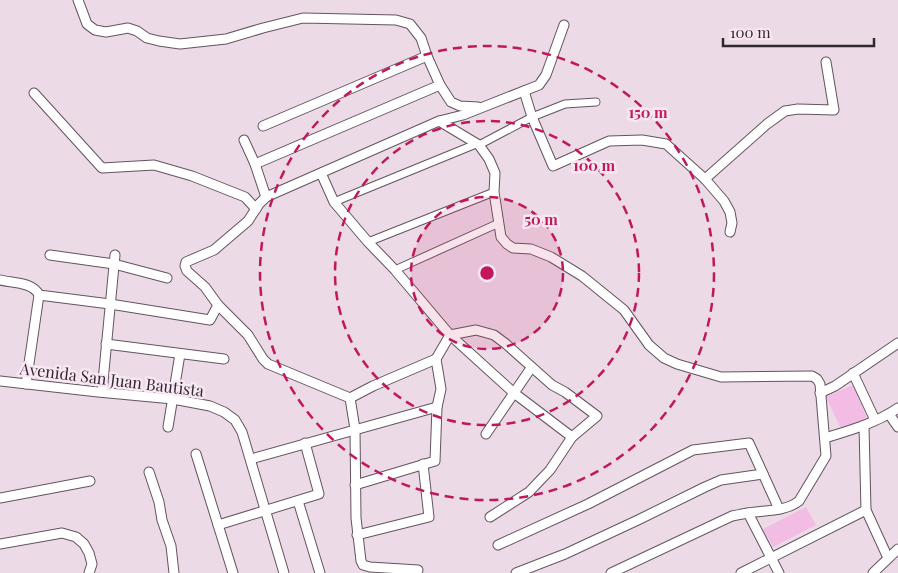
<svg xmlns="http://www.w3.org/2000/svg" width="898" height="573" viewBox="0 0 898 573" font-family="'Playfair Display',serif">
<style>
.garden{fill:#f3bce5}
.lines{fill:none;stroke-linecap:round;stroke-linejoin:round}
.pedestrian-casing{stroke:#63545f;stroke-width:9}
.minor-casing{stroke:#63545f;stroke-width:11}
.pedestrian{stroke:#fff;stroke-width:7}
.minor{stroke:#fff;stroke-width:9}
.ring{fill:none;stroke:#c2185b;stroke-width:2.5;stroke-dasharray:9 6}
.labels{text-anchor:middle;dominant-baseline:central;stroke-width:5;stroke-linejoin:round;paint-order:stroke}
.street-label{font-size:16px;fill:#2f282d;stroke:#f9e7f4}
.centre{fill:#c2185b;stroke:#f9e7f4;stroke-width:2.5}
.ring-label{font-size:15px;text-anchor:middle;font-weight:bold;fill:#c2185b;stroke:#f9e7f4;stroke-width:5;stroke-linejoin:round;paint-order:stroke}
</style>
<rect width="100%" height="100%" fill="#ecdae7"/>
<g class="garden">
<path d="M 853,385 L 867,418 L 841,429 L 826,397 Z"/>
<path d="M 806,507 L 816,525 L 773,547 L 763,529 Z"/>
</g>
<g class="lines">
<defs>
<g id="pedestrian">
<path d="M 479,145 L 532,117 L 565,104 L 596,102"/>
<path d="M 334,202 L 476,144"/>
<path d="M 368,242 L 494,192"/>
<path d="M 395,270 L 499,223"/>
</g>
<g id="minor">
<path d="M 78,0 L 87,24 L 95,30 L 106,32 L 128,28 L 137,31 L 147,38 L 159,41 L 180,44 L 226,39 L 263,28 L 303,18 L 396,20 L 410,24 L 421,38 L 427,56 L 440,85 L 451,102 L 460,106 L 478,107"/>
<path d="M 524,91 L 532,117 L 553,166 L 609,141 L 642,140 L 666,144 L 705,179 L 724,201 L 730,212 L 732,223 L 730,232"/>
<path d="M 34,93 L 102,168 L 154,165 L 192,176 L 245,197 L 256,209"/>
<path d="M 439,121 L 479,145 L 489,159 L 495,173 L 494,192 L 501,237 L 507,244 L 513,248 L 531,249 L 551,257 L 582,276 L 624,310 L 649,345 L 664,358 L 677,364 L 721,377 L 812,376 L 817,379 L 820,384 L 826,456 L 799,501 C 785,512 764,510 748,513 C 742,514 737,515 732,516 L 611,573"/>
<path d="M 263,126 L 427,56"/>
<path d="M 244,140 L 255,164 L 266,197"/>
<path d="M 255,164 L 440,85"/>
<path d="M 321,173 L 334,202 L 368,242 L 395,270 L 450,335 L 514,393 L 572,437"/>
<path d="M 705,179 L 767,124 L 785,111 L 798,109 L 834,110 L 826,62"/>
<path d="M 50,255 L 114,264 L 167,278"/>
<path d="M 0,280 C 13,283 33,282 39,295 L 26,384"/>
<path d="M 39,295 L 110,304 L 210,320 L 218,305"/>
<path d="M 106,344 L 224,359"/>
<path d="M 853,373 L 875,420"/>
<path d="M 0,381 L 98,392 L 173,399 L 210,406 L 224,412 L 235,420 L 242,432 L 284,573"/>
<path d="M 102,392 L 115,255"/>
<path d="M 820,393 L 835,386 L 898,343"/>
<path d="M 350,398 L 373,386 L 436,359"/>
<path d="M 889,414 L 898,427"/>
<path d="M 864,426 L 866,510 L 888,558"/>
<path d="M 168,427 L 180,354"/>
<path d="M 486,434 L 531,368"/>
<path d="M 825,438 C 851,430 876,423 898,408"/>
<path d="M 196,454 L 233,573"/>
<path d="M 251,459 L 437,407"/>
<path d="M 149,472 L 159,502 L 162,520 L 171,546 L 174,573"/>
<path d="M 355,485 L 435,461 L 437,407 L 441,389 L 436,359 L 450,335 L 476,330 L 494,335 L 506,344 L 552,385 L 565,392 L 597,416 L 572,437 L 550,470 L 529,492 L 490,517"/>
<path d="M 0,498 L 90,481"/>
<path d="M 298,501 L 320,573"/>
<path d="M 748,513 L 779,573"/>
<path d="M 218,525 L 319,494 L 305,443"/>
<path d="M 357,535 L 429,517 L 423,464"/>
<path d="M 0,544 L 62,533 L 76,537 L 84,544 L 89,553 L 92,564 L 89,573"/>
<path d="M 498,545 L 588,504 L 693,450 L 749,443 L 779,509"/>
<path d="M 418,570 L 370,567 L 363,565 L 361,561 L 356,518 L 355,429 L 350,398 L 268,364 L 263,359 L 248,335 L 218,305 L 205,287 L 187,271 L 185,266 L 186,262 L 214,250 L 248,221 L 259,204 L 266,197 L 439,121 L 463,115 L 539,85 L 546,75 L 564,25"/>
<path d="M 516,573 L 565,554 L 638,520 L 705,487 L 721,480 L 763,474"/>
<path d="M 741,573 L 866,510"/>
<path d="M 873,573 L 898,549"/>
</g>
</defs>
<use href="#pedestrian" class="pedestrian-casing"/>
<use href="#minor" class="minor-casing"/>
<use href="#pedestrian" class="pedestrian"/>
<use href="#minor" class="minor"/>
</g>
<circle cx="487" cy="273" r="76" fill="#c2185b" fill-opacity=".12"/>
<g class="ring">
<circle cx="487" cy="273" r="76"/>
<circle cx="487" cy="273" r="152"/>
<circle cx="487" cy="273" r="227"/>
</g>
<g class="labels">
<g class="street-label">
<text transform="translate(112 379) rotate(7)">Avenida San Juan Bautista</text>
</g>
</g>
<circle cx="487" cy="273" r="8" class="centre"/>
<g class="ring-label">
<text x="648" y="118">150 m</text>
<text x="594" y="171">100 m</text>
<text x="541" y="225">50 m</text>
</g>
<path d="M723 38v8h151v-8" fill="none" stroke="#2f282d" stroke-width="2.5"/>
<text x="730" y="38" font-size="15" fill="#2f282d" stroke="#f9e7f4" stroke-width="4" paint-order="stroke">100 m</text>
</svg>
